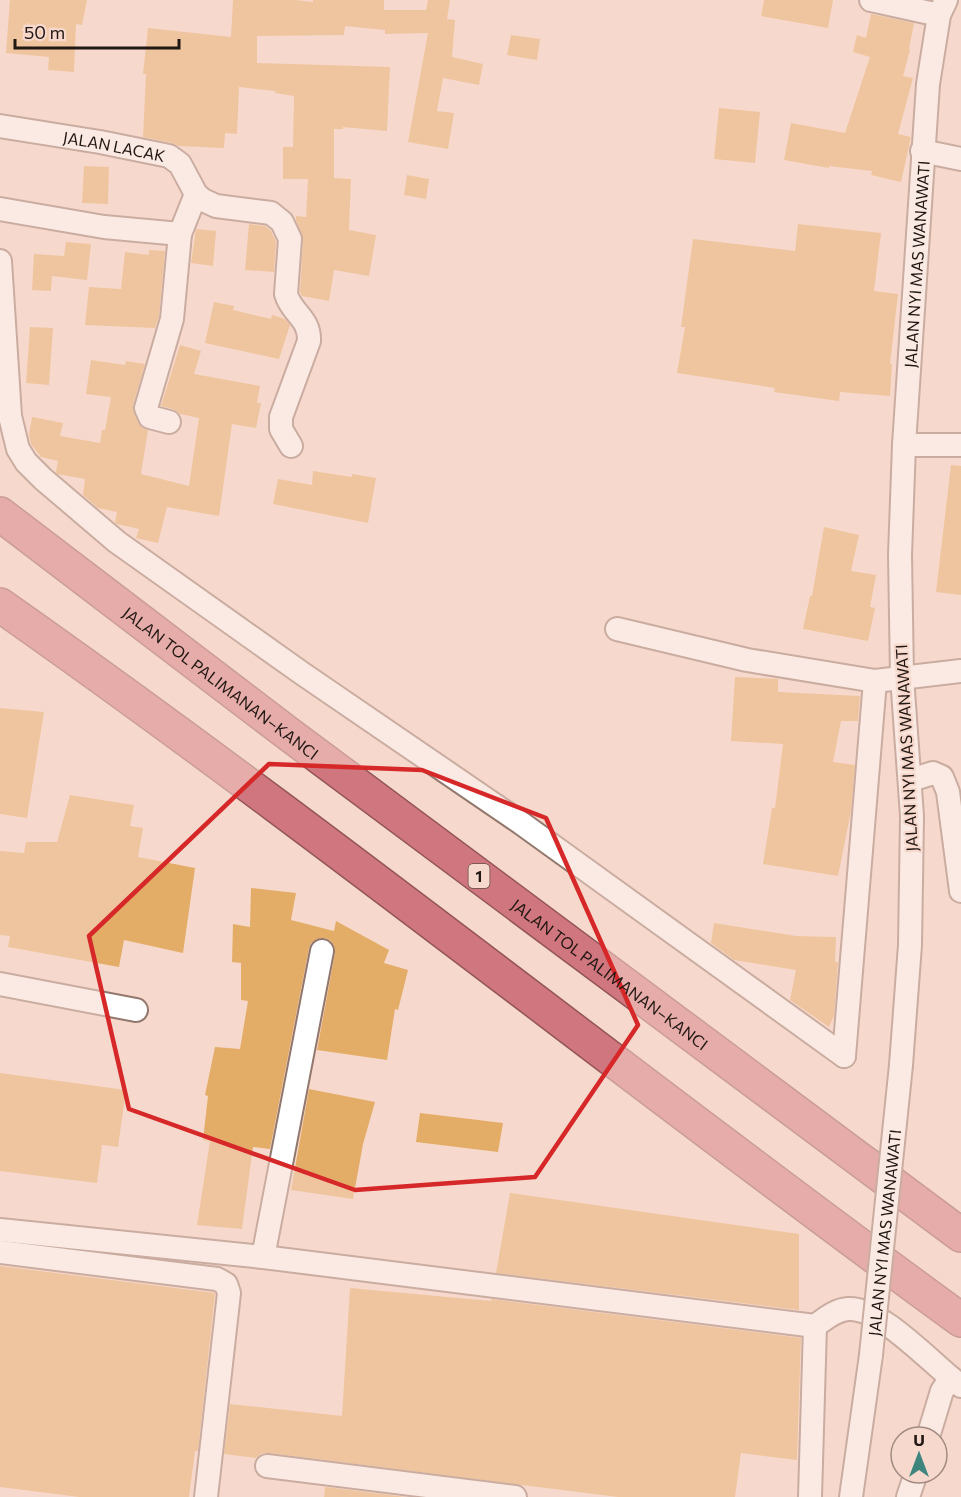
<svg xmlns="http://www.w3.org/2000/svg" width="961" height="1497" viewBox="0 0 961 1497" font-family="Commissioner,sans-serif">
<style>
.building{fill:#e3ad67}
.lines{fill:none;stroke-linecap:round;stroke-linejoin:round}
.minor-casing{stroke:#92776c;stroke-width:26}
.highway-casing{stroke:#935559;stroke-width:36}
.minor{stroke:#fff;stroke-width:22}
.highway{stroke:#d0767e;stroke-width:33}
.minor-bridge-casing{stroke:#92776c;stroke-width:26;stroke-linecap:butt}
.minor-bridge{stroke:#fff;stroke-width:22}
.marked{fill:none;stroke:#d62828;stroke-width:4.5;stroke-linejoin:round}
.labels{text-anchor:middle;dominant-baseline:central;stroke-width:4.5;stroke-linejoin:round;paint-order:stroke}
.shield{fill:#f7d8cc;stroke:#61514a;stroke-width:1.5}
.shield-label{font-size:15px;font-weight:bold;fill:#211713}
.street-label{font-size:16px;fill:#211713;stroke:#f7d8cc}
</style>
<rect width="100%" height="100%" fill="#f7d8cc"/>
<g class="building">
<path d="M 10,0 L 87,0 L 82,25 L 76,24 L 74,72 L 48,70 L 49,57 L 6,53 Z"/>
<path d="M 233,0 L 295,0 L 313,2 L 313,0 L 384,0 L 384,10 L 426,10 L 428,0 L 450,0 L 447,19 L 455,20 L 452,57 L 483,64 L 479,85 L 443,78 L 437,111 L 454,113 L 448,149 L 408,142 L 428,33 L 385,34 L 385,30 L 345,26 L 344,35 L 257,36 L 257,63 L 390,67 L 387,131 L 343,127 L 343,129 L 334,129 L 334,178 L 351,179 L 349,230 L 376,235 L 369,276 L 334,270 L 329,301 L 302,296 L 300,292 L 303,240 L 296,220 L 296,216 L 306,217 L 308,179 L 283,179 L 283,147 L 293,147 L 294,96 L 275,93 L 275,91 L 239,87 L 237,134 L 225,133 L 224,148 L 179,146 L 172,143 L 143,137 L 146,74 L 143,74 L 148,28 L 231,37 Z"/>
<path d="M 764,0 L 833,0 L 828,28 L 761,16 Z"/>
<path d="M 871,14 L 914,23 L 909,49 L 910,50 L 903,76 L 913,78 L 898,134 L 911,137 L 901,182 L 871,175 L 872,171 L 829,166 L 829,168 L 784,160 L 791,123 L 845,133 L 870,57 L 853,52 L 857,35 L 866,38 Z"/>
<path d="M 511,35 L 540,39 L 537,60 L 507,55 Z"/>
<path d="M 719,108 L 760,112 L 755,163 L 714,159 Z"/>
<path d="M 84,166 L 109,167 L 108,204 L 82,203 Z"/>
<path d="M 407,175 L 429,179 L 426,199 L 404,195 Z"/>
<path d="M 249,224 L 265,226 L 271,231 L 276,242 L 274,272 L 245,270 Z"/>
<path d="M 798,224 L 881,233 L 874,291 L 898,294 L 890,364 L 892,364 L 890,396 L 840,392 L 839,401 L 774,392 L 775,388 L 677,373 L 685,327 L 681,327 L 693,239 L 795,251 Z"/>
<path d="M 196,229 L 216,231 L 213,266 L 191,263 Z"/>
<path d="M 66,242 L 91,244 L 87,280 L 52,276 L 51,291 L 32,290 L 34,254 L 64,256 Z"/>
<path d="M 149,250 L 165,251 L 159,316 L 155,328 L 85,325 L 89,287 L 121,289 L 125,252 L 149,255 Z"/>
<path d="M 214,302 L 234,306 L 233,310 L 271,319 L 272,315 L 285,319 L 290,325 L 279,359 L 205,343 Z"/>
<path d="M 30,327 L 53,328 L 49,385 L 26,383 Z"/>
<path d="M 180,345 L 201,351 L 194,374 L 260,386 L 257,403 L 261,403 L 256,428 L 232,424 L 219,516 L 167,507 L 158,543 L 136,538 L 139,529 L 117,524 L 115,523 L 117,512 L 98,508 L 83,495 L 85,479 L 57,474 L 56,472 L 58,461 L 41,457 L 31,444 L 29,435 L 32,417 L 63,423 L 60,436 L 100,443 L 102,430 L 105,430 L 111,397 L 86,394 L 91,360 L 125,365 L 126,361 L 145,364 L 133,405 L 134,413 L 138,422 L 142,428 L 148,430 L 141,474 L 189,486 L 199,418 L 180,414 L 173,409 L 161,406 Z"/>
<path d="M 951,465 L 961,466 L 961,595 L 936,592 Z"/>
<path d="M 313,471 L 352,477 L 352,474 L 376,478 L 368,523 L 273,504 L 278,479 L 312,485 Z"/>
<path d="M 824,527 L 859,535 L 851,571 L 876,575 L 870,607 L 875,608 L 868,641 L 803,629 L 810,596 L 812,596 Z"/>
<path d="M 735,677 L 778,679 L 778,692 L 860,696 L 858,721 L 841,721 L 833,762 L 855,765 L 851,811 L 838,876 L 763,864 L 772,808 L 775,808 L 783,744 L 731,741 Z"/>
<path d="M 0,708 L 44,712 L 27,818 L 0,814 Z"/>
<path d="M 70,795 L 134,805 L 130,826 L 143,828 L 138,857 L 195,868 L 183,953 L 124,940 L 119,967 L 8,947 L 10,936 L 0,935 L 0,851 L 24,853 L 26,842 L 57,842 Z"/>
<path d="M 251,888 L 296,893 L 291,920 L 334,931 L 336,921 L 389,950 L 384,963 L 408,970 L 398,1010 L 395,1009 L 387,1060 L 317,1050 L 335,953 L 334,946 L 331,941 L 325,938 L 317,939 L 311,943 L 309,948 L 270,1149 L 253,1147 L 242,1229 L 197,1225 L 210,1141 L 203,1140 L 208,1096 L 205,1095 L 215,1047 L 240,1049 L 248,1001 L 241,1000 L 241,963 L 232,962 L 233,924 L 250,927 Z"/>
<path d="M 714,923 L 796,936 L 836,937 L 835,962 L 838,962 L 834,1016 L 829,1027 L 790,1000 L 796,970 L 734,960 L 711,943 Z"/>
<path d="M 0,1073 L 126,1090 L 118,1147 L 102,1145 L 97,1183 L 0,1171 Z"/>
<path d="M 309,1089 L 375,1102 L 363,1144 L 353,1199 L 291,1190 Z"/>
<path d="M 420,1113 L 503,1123 L 498,1152 L 416,1142 Z"/>
<path d="M 510,1193 L 799,1234 L 799,1310 L 496,1273 Z"/>
<path d="M 0,1266 L 215,1293 L 198,1451 L 195,1451 L 189,1497 L 79,1497 L 0,1487 Z"/>
<path d="M 350,1288 L 491,1301 L 491,1299 L 801,1338 L 797,1460 L 741,1453 L 735,1497 L 618,1497 L 269,1453 L 262,1453 L 256,1458 L 224,1454 L 230,1404 L 342,1416 Z"/>
<path d="M 325,1487 L 406,1497 L 324,1497 Z"/>
</g>
<g class="lines">
<defs>
<g id="minor">
<path d="M 871,0 L 939,15"/>
<path id="s1" d="M 0,126 L 100,142 L 169,156 L 180,164 L 196,194 L 203,200 L 216,206 L 271,213 L 282,222 L 290,239 L 286,294 C 291,313 310,318 309,341 L 281,417 L 281,429 L 291,446"/>
<path d="M 922,151 L 961,159"/>
<path d="M 0,209 L 104,227 L 180,234 L 196,194"/>
<path d="M 0,261 L 10,416 L 18,449 L 26,462 L 43,479 L 117,542 L 303,674 L 521,823 L 844,1056"/>
<path d="M 169,422 L 150,417 L 146,408 L 172,319 L 180,234"/>
<path d="M 904,445 L 961,445"/>
<path d="M 617,629 L 747,660 L 875,681"/>
<path d="M 911,780 L 933,773 L 942,777 L 948,792 L 961,891"/>
<path d="M 0,984 L 136,1010"/>
<path d="M 844,1056 L 875,681 L 961,671"/>
<path id="s2" d="M 901,1065 L 910,945 L 912,816 L 902,677 L 900,555 L 904,445 L 928,84 L 939,15 L 946,0"/>
<path d="M 0,1230 L 263,1257 L 815,1326 C 825,1319 835,1310 848,1309 C 880,1306 934,1366 961,1386"/>
<path d="M 0,1252 L 217,1279 L 226,1284 L 229,1293 L 206,1497"/>
<path d="M 263,1257 L 322,951"/>
<path d="M 928,1437 L 942,1391 L 951,1378"/>
<path d="M 267,1466 L 515,1497"/>
<path d="M 810,1497 L 815,1326"/>
<path d="M 851,1497 L 871,1355"/>
<path d="M 908,1497 L 916,1473"/>
</g>
<g id="highway">
<path id="s3" d="M 0,514 L 286,732 L 961,1235"/>
<path d="M 0,605 C 327,835 638,1085 961,1320"/>
</g>
</defs>
<use href="#minor" class="minor-casing"/>
<use href="#highway" class="highway-casing"/>
<use href="#minor" class="minor"/>
<use href="#highway" class="highway"/>
<defs>
<g id="minor-bridge">
<path id="s4" d="M 871,1355 L 901,1065"/>
</g>
</defs>
<use href="#minor-bridge" class="minor-bridge-casing"/>
<use href="#minor-bridge" class="minor-bridge"/>
</g>
<path d="M0 0H961V1497H0ZM 269,764 L 422,770 L 546,818 L 638,1025 L 535,1177 L 355,1190 L 129,1109 L 89,936 Z" fill="#f7d8cc" fill-opacity=".55" fill-rule="evenodd"/>
<path class="marked" d="M 269,764 L 422,770 L 546,818 L 638,1025 L 535,1177 L 355,1190 L 129,1109 L 89,936 Z"/>
<g class="labels">
<rect class="shield" x="468.5" y="864" width="21" height="24" rx="4.5"/>
<g class="shield-label">
<text x="479" y="876">1</text>
</g>
<g class="street-label">
<text stroke="none"><textPath href="#s1" startOffset="116">JALAN LACAK</textPath></text>
<text stroke="none"><textPath href="#s2" startOffset="802">JALAN NYI MAS WANAWATI</textPath></text>
<text stroke="none"><textPath href="#s3" startOffset="278">JALAN TOL PALIMANAN–KANCI</textPath></text>
<text transform="translate(906 748) rotate(-93)">JALAN NYI MAS WANAWATI</text>
<text stroke="none"><textPath href="#s3" startOffset="764">JALAN TOL PALIMANAN–KANCI</textPath></text>
<text stroke="none"><textPath href="#s4" startOffset="123">JALAN NYI MAS WANAWATI</textPath></text>
</g>
</g>
<g transform="translate(919 1455)"><circle r="28" fill="#f7d8cc" stroke="#a18b82" stroke-width="1.5"/>
<path d="M0-4.5L10 22L0 15L-10 22Z" fill="#3e857e"/>
<text y="-9" font-size="16" font-weight="bold" text-anchor="middle" fill="#211713">U</text>
</g>
<path d="M15 39v9h164v-9" fill="none" stroke="#211713" stroke-width="3"/>
<text x="24" y="39" font-size="18" fill="#211713" stroke="#f7d8cc" stroke-width="4.5" paint-order="stroke">50 m</text>
</svg>
